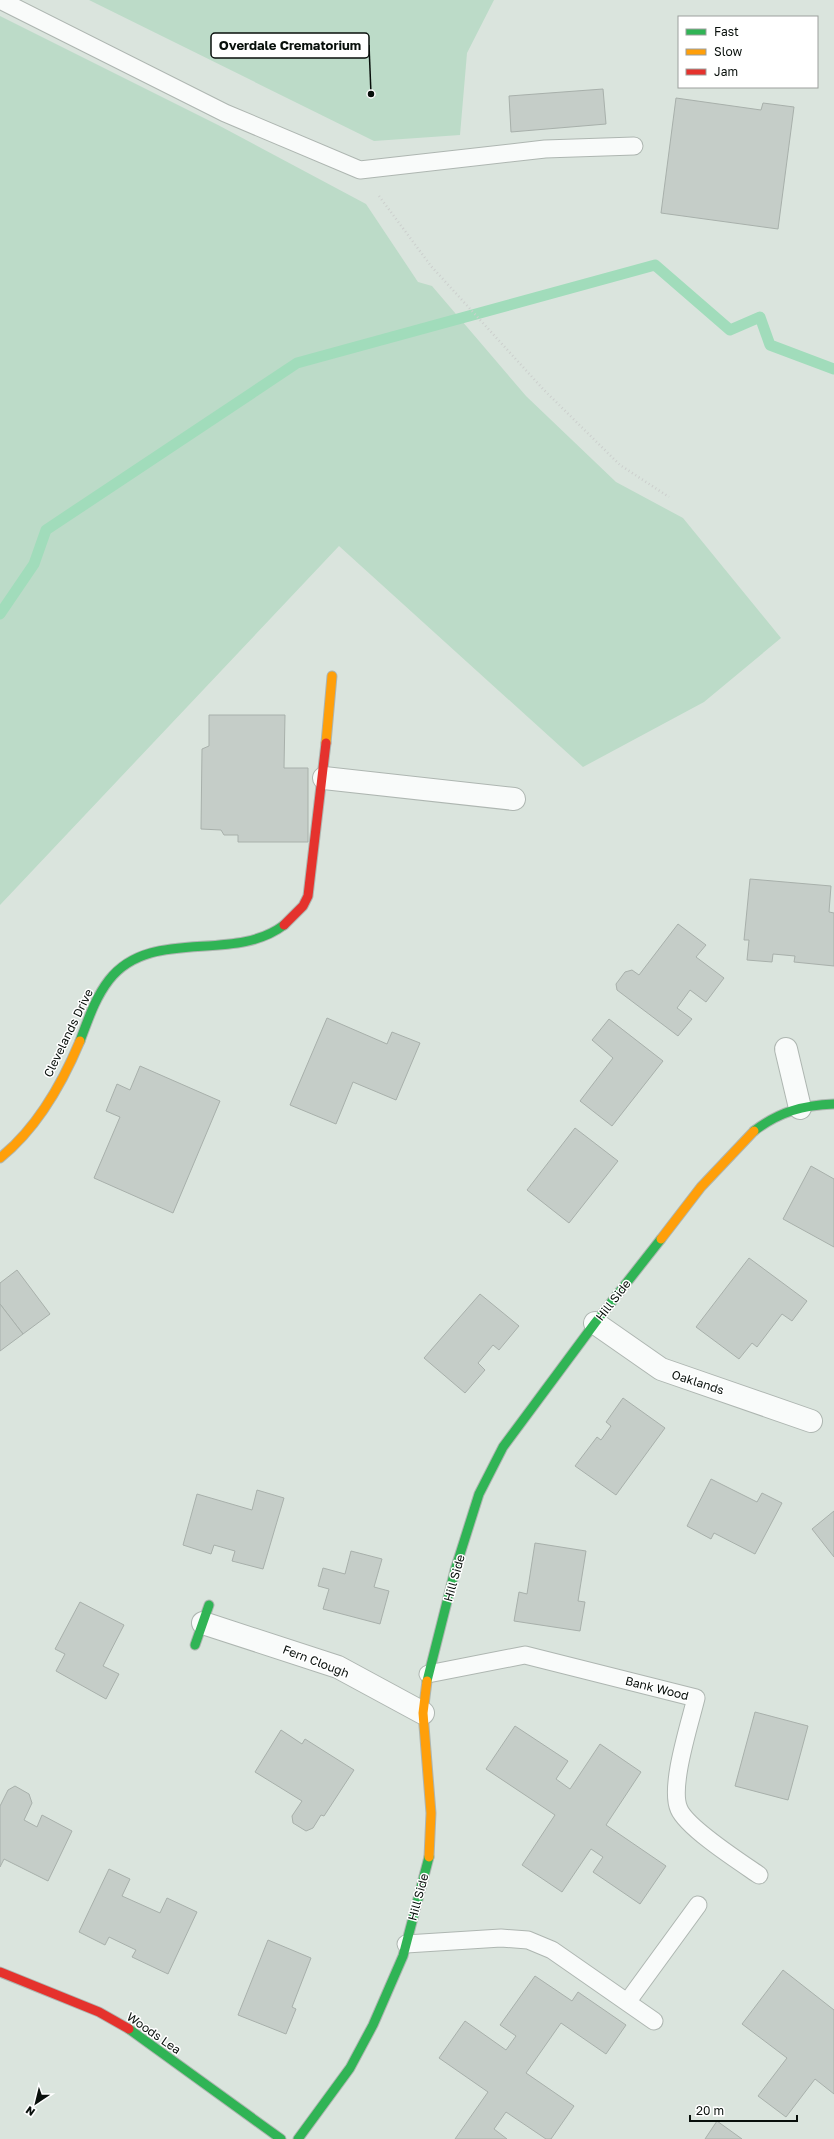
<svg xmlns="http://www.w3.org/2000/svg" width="834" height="2139" viewBox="0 0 834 2139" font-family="'Golos Text',sans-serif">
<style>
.green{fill:#bcdbc8}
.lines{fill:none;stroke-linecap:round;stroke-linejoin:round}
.stream{stroke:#a1dcbb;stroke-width:11}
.building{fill:#c5cdc8;stroke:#a8b0ab}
.lane-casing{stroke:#aeb6b1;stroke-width:19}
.street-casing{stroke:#aeb6b1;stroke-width:24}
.fast-casing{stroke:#aeb6b1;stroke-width:11}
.slow-casing{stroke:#aeb6b1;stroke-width:11}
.jam-casing{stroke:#aeb6b1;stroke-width:11}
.path{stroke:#cccfcd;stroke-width:2.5;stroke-dasharray:1 3;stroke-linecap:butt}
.lane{stroke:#f9fbfa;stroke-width:17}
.street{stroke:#f9fbfa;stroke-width:22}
.fast{stroke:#30b455;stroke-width:9}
.slow{stroke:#ff9f0a;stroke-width:9}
.jam{stroke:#e5322d;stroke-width:9}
.labels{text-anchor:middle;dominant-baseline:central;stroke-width:3;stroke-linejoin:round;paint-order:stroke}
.street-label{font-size:12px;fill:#080f0b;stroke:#fff}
.leader{fill:none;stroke:#080f0b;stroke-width:1.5}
.callout-dot{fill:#080f0b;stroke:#fff;stroke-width:1.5}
.callout{fill:#fff;stroke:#080f0b;stroke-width:1.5}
.callout-label{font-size:13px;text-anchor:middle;font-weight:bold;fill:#080f0b}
</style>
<rect width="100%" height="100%" fill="#dae4dd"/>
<g class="green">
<path d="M 89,0 L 494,0 L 467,53 L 460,135 L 374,141 Z"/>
<path d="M 0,16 L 218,125 L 366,204 L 418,282 L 432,286 L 526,396 L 616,482 L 683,518 L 781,638 L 704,702 L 583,767 L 339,546 L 0,905 Z"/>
</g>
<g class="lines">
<path class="stream" d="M 0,614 L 34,564 L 46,530 L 297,363 L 655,265 L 730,330 L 760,317 L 770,345 L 834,369"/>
</g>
<g class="building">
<path d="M 603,89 L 606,124 L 511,132 L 509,96 Z"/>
<path d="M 676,98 L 761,110 L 763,103 L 794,107 L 778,229 L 661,213 Z"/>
<path d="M 209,715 L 285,715 L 284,768 L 308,768 L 308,842 L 238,842 L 238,835 L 224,835 L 221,830 L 201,829 L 202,749 L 209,746 Z"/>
<path d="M 750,879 L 831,886 L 829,912 L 834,913 L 834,966 L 794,962 L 795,956 L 773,954 L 772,962 L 747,960 L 749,940 L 744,940 Z"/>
<path d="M 678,924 L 706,945 L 696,957 L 724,978 L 706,1002 L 690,990 L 677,1008 L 692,1019 L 678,1036 L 617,990 L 616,984 L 625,972 L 632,970 L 639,975 Z"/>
<path d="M 327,1018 L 387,1044 L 392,1032 L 420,1043 L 396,1100 L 353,1082 L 336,1124 L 290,1105 Z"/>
<path d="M 609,1019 L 663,1061 L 612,1126 L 580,1101 L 613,1058 L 592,1040 Z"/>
<path d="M 140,1066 L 220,1101 L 173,1213 L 94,1178 L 120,1117 L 106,1111 L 117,1084 L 130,1090 Z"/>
<path d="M 575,1128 L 618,1161 L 569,1223 L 527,1190 Z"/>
<path d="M 811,1166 L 834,1179 L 834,1247 L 783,1219 Z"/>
<path d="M 749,1258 L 807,1301 L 792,1321 L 782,1314 L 757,1347 L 752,1343 L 739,1359 L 696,1327 Z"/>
<path d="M 17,1270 L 50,1314 L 23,1334 L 0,1304 L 0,1283 Z"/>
<path d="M 480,1294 L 519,1326 L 499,1350 L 493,1345 L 478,1363 L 485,1370 L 465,1393 L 424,1358 Z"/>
<path d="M 0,1304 L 23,1334 L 0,1351 Z"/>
<path d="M 623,1398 L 665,1428 L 616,1495 L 575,1466 L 597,1437 L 601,1440 L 611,1426 L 606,1422 Z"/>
<path d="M 711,1479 L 757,1502 L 762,1493 L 782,1503 L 755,1554 L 714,1533 L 711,1539 L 687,1526 Z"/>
<path d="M 257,1490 L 284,1498 L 263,1569 L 232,1561 L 235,1551 L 214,1545 L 211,1554 L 183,1545 L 197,1494 L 252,1510 Z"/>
<path d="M 834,1511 L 834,1557 L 812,1529 Z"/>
<path d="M 535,1543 L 586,1551 L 578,1601 L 585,1602 L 580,1631 L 514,1621 L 519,1592 L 527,1594 Z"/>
<path d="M 351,1551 L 382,1559 L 374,1587 L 389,1591 L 380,1624 L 323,1609 L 329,1589 L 318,1586 L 323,1568 L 345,1574 Z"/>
<path d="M 80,1602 L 124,1625 L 103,1666 L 119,1674 L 106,1699 L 56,1671 L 65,1654 L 55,1649 Z"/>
<path d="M 755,1712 L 808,1726 L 788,1800 L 735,1786 Z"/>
<path d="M 515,1726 L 568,1761 L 556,1779 L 570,1789 L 600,1744 L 641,1772 L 606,1825 L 666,1866 L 640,1904 L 593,1872 L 603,1857 L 591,1849 L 562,1892 L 522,1865 L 555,1815 L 486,1769 Z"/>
<path d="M 281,1730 L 302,1744 L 305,1739 L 354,1770 L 324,1816 L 321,1815 L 313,1828 L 306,1831 L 293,1823 L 292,1816 L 302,1801 L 255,1772 Z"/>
<path d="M 15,1786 L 29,1794 L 32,1803 L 24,1820 L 37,1827 L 42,1815 L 72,1831 L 48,1881 L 4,1859 L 0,1867 L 0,1806 L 8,1790 Z"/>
<path d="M 109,1869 L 130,1879 L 122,1896 L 160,1913 L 167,1898 L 197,1912 L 168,1974 L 132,1957 L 136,1950 L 109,1937 L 105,1945 L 79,1932 Z"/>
<path d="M 268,1940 L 311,1958 L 292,2007 L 296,2009 L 286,2034 L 238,2015 Z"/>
<path d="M 783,1970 L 834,2010 L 834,2094 L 815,2079 L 786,2117 L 758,2096 L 787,2058 L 742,2024 Z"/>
<path d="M 535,1976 L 572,2001 L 578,1992 L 626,2025 L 606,2054 L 561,2023 L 526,2073 L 574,2106 L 551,2139 L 546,2139 L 506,2112 L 494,2129 L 507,2139 L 455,2139 L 488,2092 L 439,2058 L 465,2021 L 506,2050 L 516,2036 L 500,2025 Z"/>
<path d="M 717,2121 L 742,2139 L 705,2139 Z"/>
</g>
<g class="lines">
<defs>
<g id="lane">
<path d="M 0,0 L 225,113 L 360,170 L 545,149 L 634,146"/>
<path d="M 428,1674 L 525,1655 L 696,1698 C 690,1723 669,1787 679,1809 C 687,1828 740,1862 759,1875"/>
<path d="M 406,1944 L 501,1938 L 528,1940 L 552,1950 L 654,2021"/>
<path d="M 628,2001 L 698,1905"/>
</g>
<g id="street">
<path d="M 324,778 L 514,799"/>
<path d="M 786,1049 L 800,1108"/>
<path d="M 595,1323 L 661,1369 L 811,1421"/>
<path d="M 203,1623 L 338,1667 L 423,1713"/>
</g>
<g id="fast">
<path d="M 80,1041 C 88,1020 95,998 109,980 C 151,926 233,964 284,925"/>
<path d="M 754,1131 C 779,1112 803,1105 834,1104"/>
<path d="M 195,1645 L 209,1605"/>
<path d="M 427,1681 L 455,1570 L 479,1494 L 503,1447 L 595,1323 L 661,1239"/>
<path d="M 129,2029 L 281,2139"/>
<path d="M 298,2139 L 350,2068 L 373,2025 L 403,1956 L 429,1857"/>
</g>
<g id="slow">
<path d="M 326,743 L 332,676"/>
<path d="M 0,1158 C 36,1129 62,1084 80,1041"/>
<path d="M 661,1239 L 701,1187 L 754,1131"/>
<path d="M 427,1681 L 423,1713 L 431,1813 L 429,1857"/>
</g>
<g id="jam">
<path d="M 284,925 L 303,906 L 308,896 L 326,743"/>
<path d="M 0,1972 L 99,2012 L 129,2029"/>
</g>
</defs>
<use href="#lane" class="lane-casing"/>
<use href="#street" class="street-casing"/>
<use href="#fast" class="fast-casing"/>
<use href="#slow" class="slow-casing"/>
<use href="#jam" class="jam-casing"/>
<path class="path" d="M 379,196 L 431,266 L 543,389 L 620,465 L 669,497"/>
<use href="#lane" class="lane"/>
<use href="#street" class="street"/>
<use href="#fast" class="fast"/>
<use href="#slow" class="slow"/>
<use href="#jam" class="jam"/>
</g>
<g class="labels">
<g class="street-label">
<text transform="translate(68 1033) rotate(-64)">Clevelands Drive</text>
<text transform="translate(613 1300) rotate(-52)">Hill Side</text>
<text transform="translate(698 1382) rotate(18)">Oaklands</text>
<text transform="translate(454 1578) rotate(-74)">Hill Side</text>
<text transform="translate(316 1661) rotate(21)">Fern Clough</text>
<text transform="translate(657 1688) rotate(14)">Bank Wood</text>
<text transform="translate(418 1897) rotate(-75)">Hill Side</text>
<text transform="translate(154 2033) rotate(35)">Woods Lea</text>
</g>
</g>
<path class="leader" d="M371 94L369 45"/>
<circle class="callout-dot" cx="371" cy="94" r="4"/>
<rect class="callout" x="211" y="33" width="158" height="25" rx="4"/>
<g class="callout-label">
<text x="290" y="50">Overdale Crematorium</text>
</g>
<rect x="678" y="16" width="140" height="72" fill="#ffffff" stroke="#9c9f9d"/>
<rect x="686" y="29" width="20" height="6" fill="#30b455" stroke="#9c9f9d"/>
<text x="714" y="36" font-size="12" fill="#080f0b">Fast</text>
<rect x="686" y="49" width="20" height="6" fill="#ff9f0a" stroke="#9c9f9d"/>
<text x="714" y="56" font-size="12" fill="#080f0b">Slow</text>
<rect x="686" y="69" width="20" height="6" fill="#e5322d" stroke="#9c9f9d"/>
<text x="714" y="76" font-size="12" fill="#080f0b">Jam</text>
<g transform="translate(36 2103) rotate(215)" stroke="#ffffff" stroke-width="3" paint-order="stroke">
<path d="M0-3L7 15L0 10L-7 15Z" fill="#080f0b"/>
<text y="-6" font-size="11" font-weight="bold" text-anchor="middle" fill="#080f0b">N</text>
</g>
<path d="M690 2115v6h107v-6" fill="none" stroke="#080f0b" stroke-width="2"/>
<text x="696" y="2115" font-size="12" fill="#080f0b" stroke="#ffffff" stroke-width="3" paint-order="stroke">20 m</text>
</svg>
